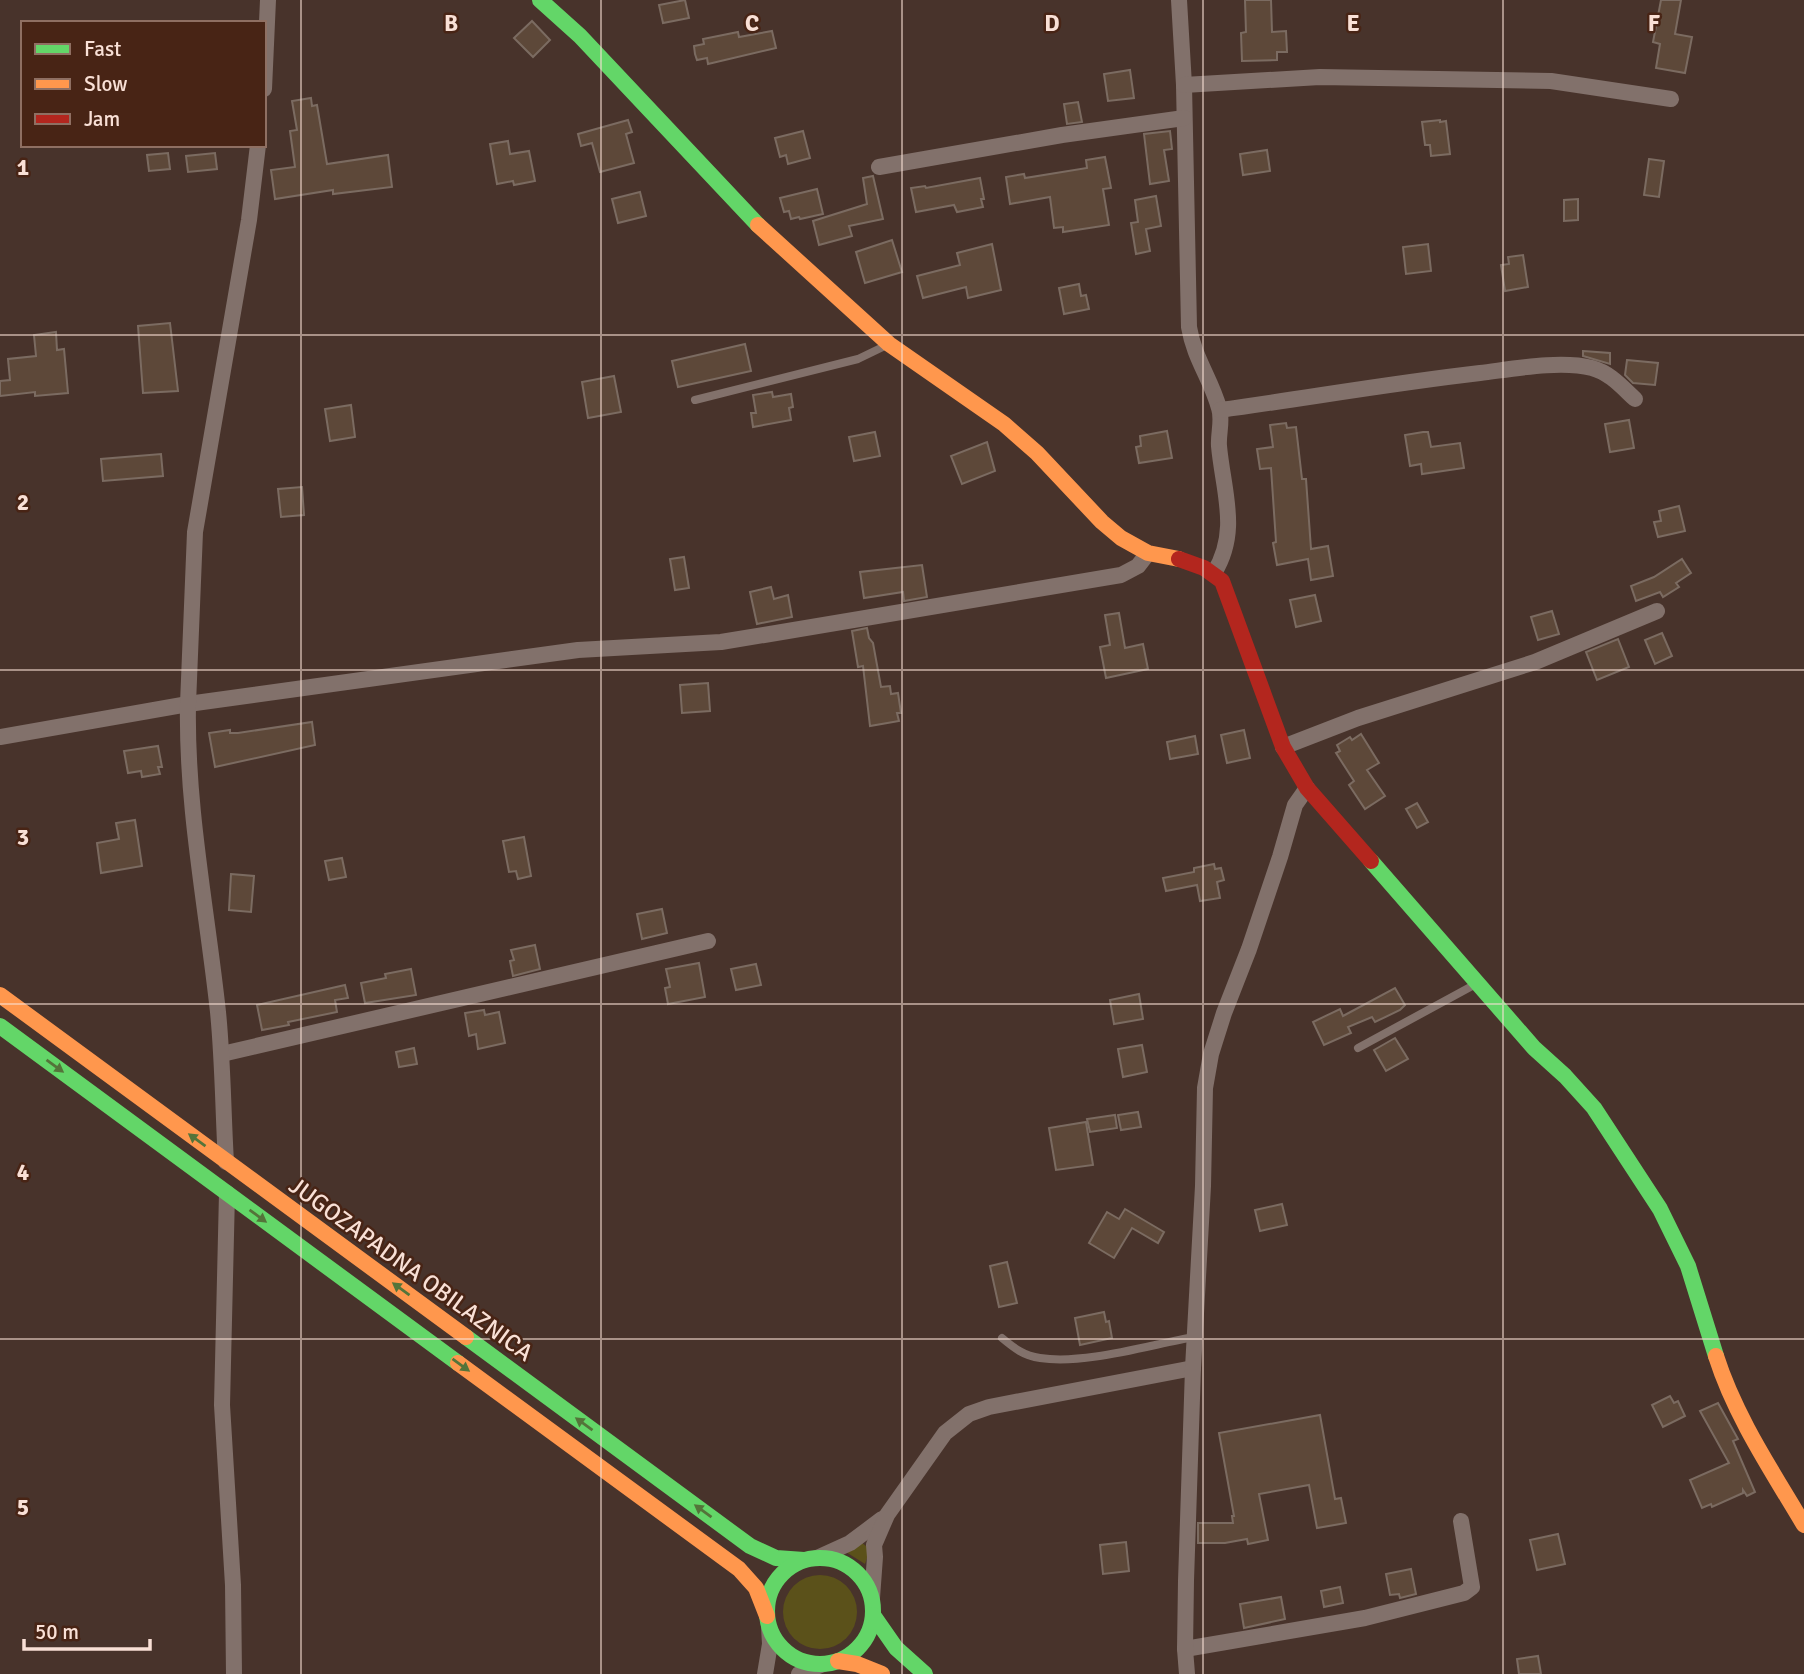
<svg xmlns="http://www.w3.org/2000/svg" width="1804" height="1674" viewBox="0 0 1804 1674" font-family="Signika,sans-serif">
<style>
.green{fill:#5b511a}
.building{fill:#5d4839;stroke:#7b6b61;stroke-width:2}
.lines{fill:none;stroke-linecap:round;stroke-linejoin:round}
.lane{stroke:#82716b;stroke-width:8}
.street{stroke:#82716b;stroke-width:16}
.fast{stroke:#63d668;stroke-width:16}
.slow{stroke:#ff974d;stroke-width:16}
.jam{stroke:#b3261e;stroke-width:16}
.oneway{fill:#54743a}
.grid{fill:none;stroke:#f9e0d6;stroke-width:2;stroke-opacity:0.55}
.labels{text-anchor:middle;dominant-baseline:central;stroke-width:5;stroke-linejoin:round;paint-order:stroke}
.street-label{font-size:24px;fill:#f9e0d6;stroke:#482415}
.grid-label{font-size:23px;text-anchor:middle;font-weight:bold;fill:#f9e0d6;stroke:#482415;stroke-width:5;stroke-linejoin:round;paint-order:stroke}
</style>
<rect width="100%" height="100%" fill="#48332b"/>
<g class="green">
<path d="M 862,1543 L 870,1549 L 865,1564 L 846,1552 Z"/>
<circle cx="820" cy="1612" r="37"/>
</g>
<g class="building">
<path d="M 685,0 L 689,18 L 663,23 L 659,5 Z"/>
<path d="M 1245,0 L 1271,0 L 1272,32 L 1286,31 L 1287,52 L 1277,52 L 1277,60 L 1242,61 L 1241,33 L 1246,32 Z"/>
<path d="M 1661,0 L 1681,0 L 1675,34 L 1692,37 L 1685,73 L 1656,68 L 1660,44 L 1653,42 Z"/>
<path d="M 532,21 L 550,40 L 533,57 L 514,38 Z"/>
<path d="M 772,31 L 776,48 L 708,64 L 707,58 L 697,60 L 695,54 L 694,46 L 704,44 L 703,39 L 738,32 L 739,37 Z"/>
<path d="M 1130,70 L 1134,98 L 1108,101 L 1104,74 Z"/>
<path d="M 311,98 L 312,106 L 317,105 L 327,164 L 388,155 L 392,187 L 333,194 L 333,190 L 275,199 L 271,170 L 295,167 L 290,131 L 297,130 L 292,101 Z"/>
<path d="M 1078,102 L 1082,122 L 1067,124 L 1064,104 Z"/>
<path d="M 628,120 L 632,132 L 626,134 L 634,163 L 600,172 L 592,143 L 581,146 L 578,134 Z"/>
<path d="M 1440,120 L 1440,122 L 1446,121 L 1450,154 L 1431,156 L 1430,145 L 1425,145 L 1422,122 Z"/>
<path d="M 803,131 L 810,158 L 788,164 L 786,155 L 780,157 L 775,138 Z"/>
<path d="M 1170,131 L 1172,149 L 1164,150 L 1169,181 L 1150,184 L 1144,134 Z"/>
<path d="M 508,141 L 510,154 L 529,151 L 535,181 L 514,185 L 513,181 L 497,184 L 490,144 Z"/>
<path d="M 1267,150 L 1270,171 L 1243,175 L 1240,154 Z"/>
<path d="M 168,153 L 170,169 L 149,171 L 147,155 Z"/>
<path d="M 215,153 L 217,169 L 188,172 L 186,156 Z"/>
<path d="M 1105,157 L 1111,188 L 1103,189 L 1109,225 L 1063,232 L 1063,227 L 1054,228 L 1050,197 L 1010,204 L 1006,177 L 1024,174 L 1025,178 L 1087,168 L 1086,160 Z"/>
<path d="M 1649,159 L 1664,161 L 1659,197 L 1644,195 Z"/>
<path d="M 873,176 L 883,219 L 849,226 L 852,236 L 819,245 L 813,221 L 867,204 L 863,178 Z"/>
<path d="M 980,178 L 984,199 L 981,199 L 983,207 L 957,212 L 954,205 L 916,212 L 911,188 L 925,186 L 926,188 Z"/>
<path d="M 817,189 L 823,214 L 800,219 L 799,217 L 791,219 L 789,211 L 784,212 L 780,198 Z"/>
<path d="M 640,192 L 646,216 L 618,223 L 612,199 Z"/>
<path d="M 1156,196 L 1161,226 L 1146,229 L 1150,251 L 1136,254 L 1131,223 L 1138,222 L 1135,200 Z"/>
<path d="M 1578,199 L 1578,220 L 1564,221 L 1564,200 Z"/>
<path d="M 892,240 L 902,272 L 865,283 L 856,252 Z"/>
<path d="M 992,244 L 1001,290 L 968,298 L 966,287 L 923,298 L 917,276 L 960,265 L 957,253 Z"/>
<path d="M 1428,244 L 1431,271 L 1406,274 L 1403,247 Z"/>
<path d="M 1523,255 L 1528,287 L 1505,291 L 1501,265 L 1509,264 L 1508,257 Z"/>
<path d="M 1079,284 L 1081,296 L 1086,295 L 1089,309 L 1064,314 L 1059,288 Z"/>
<path d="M 170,323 L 178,391 L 143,393 L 138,326 Z"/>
<path d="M 56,332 L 57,350 L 64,349 L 68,393 L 35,396 L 35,392 L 0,396 L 0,381 L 10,380 L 8,359 L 36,356 L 34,335 Z"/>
<path d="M 745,344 L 751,371 L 678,387 L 672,361 Z"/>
<path d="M 1583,351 L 1610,353 L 1610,364 L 1583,356 Z"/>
<path d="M 1627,360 L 1658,363 L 1655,385 L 1633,383 L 1625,375 Z"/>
<path d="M 614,376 L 621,412 L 588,418 L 582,382 Z"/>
<path d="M 772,392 L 773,397 L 791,394 L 793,407 L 789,408 L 791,420 L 753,427 L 751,413 L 756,413 L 753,395 Z"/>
<path d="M 351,405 L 355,437 L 330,441 L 325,409 Z"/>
<path d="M 1629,420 L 1634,448 L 1610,452 L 1605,424 Z"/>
<path d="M 1286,423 L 1287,428 L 1296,427 L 1302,479 L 1306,479 L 1311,549 L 1328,546 L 1333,576 L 1311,580 L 1308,559 L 1277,565 L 1273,543 L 1276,542 L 1271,468 L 1260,469 L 1257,449 L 1273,447 L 1270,425 Z"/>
<path d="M 1167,431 L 1172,458 L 1139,463 L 1136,447 L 1141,446 L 1140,436 Z"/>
<path d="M 875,432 L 880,456 L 854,461 L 849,437 Z"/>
<path d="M 1423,432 L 1428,432 L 1431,447 L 1460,443 L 1464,468 L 1422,474 L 1421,464 L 1410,466 L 1405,435 Z"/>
<path d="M 987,442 L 995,471 L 962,484 L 951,456 Z"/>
<path d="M 161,454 L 163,476 L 103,481 L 101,459 Z"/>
<path d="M 302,487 L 304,515 L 281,517 L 278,489 Z"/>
<path d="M 1679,506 L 1685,531 L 1658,537 L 1654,522 L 1661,521 L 1659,511 Z"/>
<path d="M 684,557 L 689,588 L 675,590 L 670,559 Z"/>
<path d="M 1682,559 L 1691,573 L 1676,583 L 1679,587 L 1663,597 L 1660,592 L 1636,601 L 1631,586 L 1654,577 Z"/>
<path d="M 922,565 L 927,597 L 904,601 L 903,592 L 864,598 L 860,572 Z"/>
<path d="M 771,587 L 774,599 L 788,595 L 792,617 L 757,624 L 750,592 Z"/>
<path d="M 1315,595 L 1321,621 L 1296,627 L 1290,600 Z"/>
<path d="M 1552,611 L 1559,634 L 1538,640 L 1531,617 Z"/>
<path d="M 1119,613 L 1125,648 L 1143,644 L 1148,669 L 1106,678 L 1100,647 L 1110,645 L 1105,615 Z"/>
<path d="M 867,628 L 869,638 L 873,643 L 881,687 L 890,686 L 891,694 L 898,693 L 901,713 L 897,713 L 899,721 L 870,726 L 863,666 L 858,667 L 852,631 Z"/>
<path d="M 1662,633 L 1672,656 L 1655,664 L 1645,640 Z"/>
<path d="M 1618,639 L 1629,667 L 1597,680 L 1586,652 Z"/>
<path d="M 708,683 L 710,711 L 682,713 L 680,685 Z"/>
<path d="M 312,722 L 315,745 L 215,767 L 209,733 L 230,730 L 230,733 L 238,733 Z"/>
<path d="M 1244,730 L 1250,758 L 1227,763 L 1221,735 Z"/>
<path d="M 1361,734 L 1379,763 L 1367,770 L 1385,796 L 1365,809 L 1349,785 L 1354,781 L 1336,753 L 1340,751 L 1337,745 L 1350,737 L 1352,740 Z"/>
<path d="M 1195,736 L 1198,754 L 1170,759 L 1167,742 Z"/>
<path d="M 158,746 L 162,767 L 158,767 L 160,774 L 142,777 L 141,771 L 128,773 L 124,751 Z"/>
<path d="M 1417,803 L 1428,822 L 1417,828 L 1406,809 Z"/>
<path d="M 135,820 L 142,866 L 101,873 L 97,843 L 119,839 L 116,823 Z"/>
<path d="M 524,837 L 531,876 L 518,879 L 516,871 L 509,872 L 503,841 Z"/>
<path d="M 342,858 L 346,877 L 329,880 L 325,861 Z"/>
<path d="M 1214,864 L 1215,869 L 1221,868 L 1224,880 L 1217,882 L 1220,898 L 1200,901 L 1197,885 L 1166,891 L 1163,878 L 1194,872 L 1194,868 Z"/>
<path d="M 231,874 L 254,876 L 251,912 L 229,910 Z"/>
<path d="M 662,909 L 667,933 L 642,939 L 637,914 Z"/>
<path d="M 535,945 L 540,969 L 513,976 L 510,961 L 514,960 L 511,950 Z"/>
<path d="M 699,963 L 705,997 L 668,1004 L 665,988 L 670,987 L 666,969 Z"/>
<path d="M 756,964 L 761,985 L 736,990 L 731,969 Z"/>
<path d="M 411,969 L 416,995 L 365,1003 L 361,983 L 386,978 L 385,974 Z"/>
<path d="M 345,985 L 348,998 L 335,1000 L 337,1012 L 288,1022 L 289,1025 L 262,1030 L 257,1005 Z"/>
<path d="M 1395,988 L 1405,1005 L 1400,1010 L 1375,1022 L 1372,1017 L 1348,1027 L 1351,1033 L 1324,1045 L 1313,1022 L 1340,1009 L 1343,1016 Z"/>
<path d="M 1139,994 L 1143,1019 L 1114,1024 L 1110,1000 Z"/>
<path d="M 484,1010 L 485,1015 L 499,1012 L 505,1043 L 478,1049 L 476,1034 L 469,1036 L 465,1013 Z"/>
<path d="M 1395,1038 L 1408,1059 L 1386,1071 L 1374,1050 Z"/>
<path d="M 1142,1045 L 1147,1072 L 1123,1077 L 1118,1049 Z"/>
<path d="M 414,1048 L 417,1064 L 399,1067 L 396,1052 Z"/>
<path d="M 1138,1112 L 1141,1127 L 1121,1130 L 1118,1115 Z"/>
<path d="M 1115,1115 L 1117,1128 L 1090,1132 L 1087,1119 Z"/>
<path d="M 1086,1122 L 1093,1165 L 1056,1170 L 1049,1128 Z"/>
<path d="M 1282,1204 L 1287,1225 L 1260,1231 L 1255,1210 Z"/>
<path d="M 1125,1209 L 1164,1232 L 1158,1243 L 1132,1228 L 1114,1258 L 1089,1243 L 1107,1212 L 1119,1219 Z"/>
<path d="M 1007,1262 L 1017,1303 L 999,1307 L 990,1266 Z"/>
<path d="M 1104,1312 L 1106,1322 L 1109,1321 L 1112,1338 L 1080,1345 L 1075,1318 Z"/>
<path d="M 1670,1396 L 1674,1403 L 1678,1401 L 1685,1416 L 1663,1427 L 1652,1405 Z"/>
<path d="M 1718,1403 L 1738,1439 L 1733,1441 L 1755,1492 L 1747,1496 L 1743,1490 L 1743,1493 L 1712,1507 L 1711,1504 L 1702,1508 L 1690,1480 L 1729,1463 L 1700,1411 Z"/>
<path d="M 1320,1415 L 1335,1499 L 1341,1498 L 1346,1523 L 1317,1528 L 1309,1485 L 1259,1494 L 1268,1540 L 1248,1544 L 1247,1539 L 1225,1543 L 1198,1543 L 1198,1523 L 1233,1523 L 1232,1516 L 1234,1516 L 1219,1433 Z"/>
<path d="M 1558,1534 L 1565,1564 L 1537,1570 L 1530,1540 Z"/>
<path d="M 1126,1542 L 1129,1571 L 1103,1574 L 1100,1545 Z"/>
<path d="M 1411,1569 L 1416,1594 L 1400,1598 L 1399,1594 L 1390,1595 L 1386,1574 Z"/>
<path d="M 1340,1587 L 1343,1603 L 1324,1607 L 1321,1591 Z"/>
<path d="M 1281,1597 L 1285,1619 L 1244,1628 L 1240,1604 Z"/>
<path d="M 1538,1656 L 1541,1674 L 1519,1674 L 1517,1659 Z"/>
</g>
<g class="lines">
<g class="lane">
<path d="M 695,400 L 858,359 L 887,345"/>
<path d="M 1358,1048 L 1474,985"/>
<path d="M 1002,1338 C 1014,1348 1024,1356 1040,1358 C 1084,1365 1149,1345 1194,1337"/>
</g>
<g class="street">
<path d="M 1179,0 L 1184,85 L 1189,327 C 1194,358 1211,379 1219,408 C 1223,420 1218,434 1219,446 C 1223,491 1240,531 1214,573"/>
<path d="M 1184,85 L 1320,77 L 1551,81 L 1671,99"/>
<path d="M 264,89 L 268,0"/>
<path d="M 879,167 L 1062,135 L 1184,118"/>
<path d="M 1220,410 C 1307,398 1393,383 1480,373 C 1513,369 1560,360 1592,368 C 1610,373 1621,386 1635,399"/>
<path d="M 0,737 L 188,704 L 578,650 L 721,642 L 764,635 L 1121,575 L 1138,566 L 1148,553"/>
<path d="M 1283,747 L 1358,718 L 1535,662 L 1657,611"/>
<path d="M 222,1054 L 708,941"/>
<path d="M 226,1162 C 223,1112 223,1062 218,1012 C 207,910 186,807 188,704 L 195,532 L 249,220 L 258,145"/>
<path d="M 227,1193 L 222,1405 L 233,1585 L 234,1674"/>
<path d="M 817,1558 L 850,1543 L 882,1519"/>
<path d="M 872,1598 L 875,1557 L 874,1545 L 887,1515 L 945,1433 L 969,1414 L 989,1407 L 1193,1368"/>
<path d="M 1185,1649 L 1365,1618 L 1464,1593 L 1472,1587 L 1461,1521"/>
<path d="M 765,1674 L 770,1644 L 769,1627"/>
<path d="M 799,1674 L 823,1664"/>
<path d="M 1187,1674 L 1185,1649 L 1186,1581 L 1193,1368 L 1203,1186 L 1205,1088 L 1211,1054 L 1224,1013 L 1249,949 L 1280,857 L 1295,805 L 1307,788"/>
</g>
<g class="fast">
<path d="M 540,0 L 580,36 L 758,225"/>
<path d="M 1371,861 L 1534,1048 L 1565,1076 L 1594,1108 L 1660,1209 L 1688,1266 L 1716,1356"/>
<path d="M 0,1026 L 458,1363"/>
<path d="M 466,1337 L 750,1546 L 776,1558 L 804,1560"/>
<circle cx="820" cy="1611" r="53"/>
<path d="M 873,1615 L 896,1648 L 925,1674"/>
</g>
<g class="slow">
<path d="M 758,225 L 889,344 L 1004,424 L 1037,453 L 1102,522 L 1121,538 L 1148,553 L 1179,559"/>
<path d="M 0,995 L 466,1337"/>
<path d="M 1716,1356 C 1735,1416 1772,1471 1804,1525"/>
<path d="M 458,1363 L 739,1569 L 756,1588 L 767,1616"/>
<path d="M 838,1661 L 857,1664 L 882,1674"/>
</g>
<path class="jam" d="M 1179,559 L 1204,568 L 1222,581 L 1283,747 L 1307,788 L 1371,861"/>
</g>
<defs><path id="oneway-solid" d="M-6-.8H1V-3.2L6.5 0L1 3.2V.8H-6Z" transform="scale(1.75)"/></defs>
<g class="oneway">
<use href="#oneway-solid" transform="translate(55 1066) rotate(36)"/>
<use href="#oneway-solid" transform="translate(197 1140) rotate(-144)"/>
<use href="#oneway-solid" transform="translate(258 1216) rotate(36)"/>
<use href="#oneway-solid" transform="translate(401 1289) rotate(-144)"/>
<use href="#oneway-solid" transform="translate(461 1365) rotate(36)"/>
<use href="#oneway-solid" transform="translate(584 1424) rotate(-144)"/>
<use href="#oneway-solid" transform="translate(703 1511) rotate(-144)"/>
</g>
<path class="grid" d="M 301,0 L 301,1674M 601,0 L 601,1674M 902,0 L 902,1674M 1203,0 L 1203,1674M 1503,0 L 1503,1674M 0,335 L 1804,335M 0,670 L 1804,670M 0,1004 L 1804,1004M 0,1339 L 1804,1339"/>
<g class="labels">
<g class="street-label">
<text transform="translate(411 1269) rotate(36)">JUGOZAPADNA OBILAZNICA</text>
</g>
</g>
<g class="grid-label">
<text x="451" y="31">B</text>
<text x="752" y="31">C</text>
<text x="1052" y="31">D</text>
<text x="1353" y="31">E</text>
<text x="1654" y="31">F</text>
<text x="23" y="175">1</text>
<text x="23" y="510">2</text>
<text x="23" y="845">3</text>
<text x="23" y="1180">4</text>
<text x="23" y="1515">5</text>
</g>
<rect x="21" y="21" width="245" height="126" fill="#482415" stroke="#8f6f62" stroke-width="2"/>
<rect x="35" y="44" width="35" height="10" fill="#63d668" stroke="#8f6f62" stroke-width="2"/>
<text x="84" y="56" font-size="21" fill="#f9e0d6">Fast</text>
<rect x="35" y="79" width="35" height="10" fill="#ff974d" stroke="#8f6f62" stroke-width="2"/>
<text x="84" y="91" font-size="21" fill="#f9e0d6">Slow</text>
<rect x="35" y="114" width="35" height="10" fill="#b3261e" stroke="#8f6f62" stroke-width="2"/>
<text x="84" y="126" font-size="21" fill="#f9e0d6">Jam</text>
<path d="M24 1639v10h126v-10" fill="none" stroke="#f9e0d6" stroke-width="3.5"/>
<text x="35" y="1639" font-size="21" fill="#f9e0d6" stroke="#482415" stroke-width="5" paint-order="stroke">50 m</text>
</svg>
